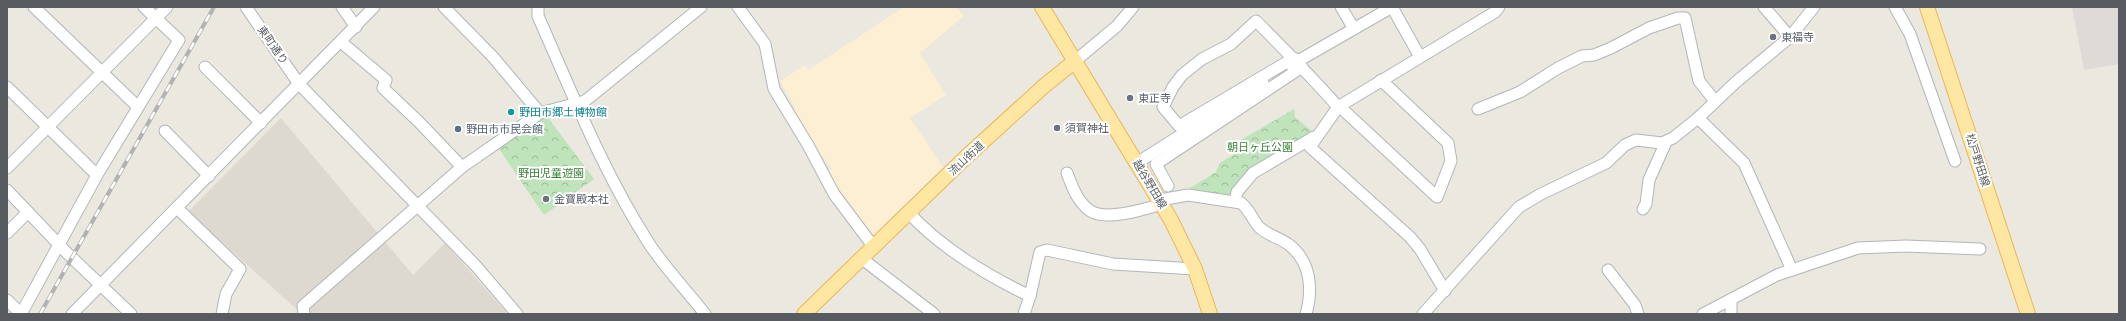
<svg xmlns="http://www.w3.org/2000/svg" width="2126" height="321" viewBox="0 0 2126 321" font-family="'Space Grotesk','Noto Sans JP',sans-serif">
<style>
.commercial{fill:#fdefd3}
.industrial{fill:#dedbd7}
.education{fill:#ddd9d0}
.park{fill:url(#park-crowns)}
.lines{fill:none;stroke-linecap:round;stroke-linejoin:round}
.minor-casing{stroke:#b2b6ba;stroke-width:13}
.major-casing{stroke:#edb656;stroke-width:16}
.minor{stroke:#fff;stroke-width:11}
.major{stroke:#fde7a2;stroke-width:14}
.rail-casing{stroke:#b1b2b2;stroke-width:4}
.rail{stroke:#fff;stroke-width:2.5;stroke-dasharray:8;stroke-linecap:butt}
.worship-dot{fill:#6b7280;stroke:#fff;stroke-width:1.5}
.culture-dot{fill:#0f9aa8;stroke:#fff;stroke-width:1.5}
.service-dot{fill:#5c6f8a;stroke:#fff;stroke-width:1.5}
.labels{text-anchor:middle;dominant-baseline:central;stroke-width:4;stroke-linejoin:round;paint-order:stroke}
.worship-label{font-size:11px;fill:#5b616d;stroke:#fff;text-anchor:start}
.street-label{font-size:11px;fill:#585c60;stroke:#fff}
.culture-label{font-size:11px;fill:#0d838f;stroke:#fff;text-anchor:start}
.service-label{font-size:11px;fill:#4e5e75;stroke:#fff;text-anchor:start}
.park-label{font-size:11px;fill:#388236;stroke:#fff}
</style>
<defs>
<pattern id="park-crowns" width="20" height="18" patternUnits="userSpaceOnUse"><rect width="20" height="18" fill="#bfe3bb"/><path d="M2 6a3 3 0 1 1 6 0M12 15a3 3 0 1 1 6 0" fill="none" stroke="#9ebb9b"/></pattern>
</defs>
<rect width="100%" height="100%" fill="#ebe8df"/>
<path class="commercial" d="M 904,7 L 956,7 L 964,16 L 920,53 L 946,95 L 910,118 L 943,167 L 874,234 L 868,232 L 839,192 L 827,172 L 832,169 L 812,142 L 794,114 L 794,106 L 780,81 L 805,65 L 808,70 Z"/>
<path class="industrial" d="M 2072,7 L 2119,7 L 2119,64 L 2084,70 Z"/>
<path class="education" d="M 281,118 L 413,275 L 445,243 L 506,312 L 504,314 L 302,314 L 188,212 Z"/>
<g class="park">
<path d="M 1294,109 L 1295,117 L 1313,132 L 1230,197 L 1192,191 L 1190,188 L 1216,172 L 1220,163 L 1239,151 L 1234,144 Z"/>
<path d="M 546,115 L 594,179 L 544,215 L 497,146 Z"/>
</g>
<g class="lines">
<defs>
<g id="minor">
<path d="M 34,7 L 137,106"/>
<path d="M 246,7 L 299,84 L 476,266 L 517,314"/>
<path d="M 342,7 L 356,27"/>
<path d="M 444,7 L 493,57 L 540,113"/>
<path d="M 538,7 L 538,16 C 572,93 604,174 650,245 C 666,269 687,291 705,314"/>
<path d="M 738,7 L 765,44 L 774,89 L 808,145 L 834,194 L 873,246"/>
<path d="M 1341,7 L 1354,29"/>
<path d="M 1392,7 L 1420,57"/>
<path d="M 1764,7 L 1790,37"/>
<path d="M 1895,7 L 1910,34 L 1955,161"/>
<path d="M 341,42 L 386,80 L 383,88 L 419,122 L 462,167"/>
<path d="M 1294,58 L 1179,126 L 1163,107 L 1173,87 L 1182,75 L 1202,59 L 1231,44 L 1256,21 C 1284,49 1312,77 1338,107"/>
<path d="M 1075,61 L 1117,26 L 1133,7"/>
<path d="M 1291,65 L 1392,7"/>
<path d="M 205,67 L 261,123"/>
<path d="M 7,87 L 97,175"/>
<path d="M 1339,106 L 1437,197 L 1451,161 L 1448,143 L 1381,80"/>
<path d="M 1478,109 L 1520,92 L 1558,68 L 1582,56 L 1594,55 L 1611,48 L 1649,28 L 1678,18 L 1685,18 L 1699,81 L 1715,101"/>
<path d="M 1698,118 L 1744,163 L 1792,270"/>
<path d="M 165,131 L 209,176"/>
<path d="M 1137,163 L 1263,83"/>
<path d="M 7,168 L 167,7"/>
<path d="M 1067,173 C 1072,186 1077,201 1089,210 C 1105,222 1145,209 1162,204"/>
<path d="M 1168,186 L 1156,164 L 1302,67"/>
<path d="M 7,190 L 67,253 L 131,314"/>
<path d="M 1160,200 L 1188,195 L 1241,203 C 1249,209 1252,219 1259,227 C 1267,235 1280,238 1288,244 C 1311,261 1313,289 1306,314"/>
<path d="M 1235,201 L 1237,192 L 1253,173 L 1314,137"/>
<path d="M 177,208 L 240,269 L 226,294 L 222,314"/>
<path d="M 1643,209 L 1646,204 L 1649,180 L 1666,142"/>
<path d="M 908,212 C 942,249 986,275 1030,296"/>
<path d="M 7,233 L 28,212"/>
<path d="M 861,258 L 934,314"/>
<path d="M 1608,270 L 1635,305 L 1638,314"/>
<path d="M 1445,291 L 1420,249 L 1410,237 L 1310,147 L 1338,107 L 1495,12 L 1499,7"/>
<path d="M 7,300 L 21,314"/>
<path d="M 21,314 L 97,175 L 179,40 L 144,7"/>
<path d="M 72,314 L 374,7"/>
<path d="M 304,314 L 303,306 L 462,167 L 540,113 L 585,101 L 701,7"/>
<path d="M 1024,314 L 1030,296 L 1040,252 L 1047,250 L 1113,264 L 1195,269"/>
<path d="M 1423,314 L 1519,207 L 1541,194 L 1606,163 L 1625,145 L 1636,140 L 1662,143 L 1673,138 L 1698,118 L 1736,82 L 1790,37 L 1814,7"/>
<path d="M 1703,314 L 1777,275 L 1858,248 L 1906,246 L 1980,249"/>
<path d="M 1731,314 L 1731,300"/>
</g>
<g id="major">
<path d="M 1042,7 L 1171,220 L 1195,269 L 1210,314"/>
<path d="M 1927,7 L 2028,314"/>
<path d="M 804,314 L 966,157 L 1044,86 L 1075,61"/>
</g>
</defs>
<use href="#minor" class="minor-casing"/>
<use href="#major" class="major-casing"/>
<use href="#minor" class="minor"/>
<use href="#major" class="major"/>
<defs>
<path id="rail" d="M 40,314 L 214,7"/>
</defs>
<use href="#rail" class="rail-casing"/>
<use href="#rail" class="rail"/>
</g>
<g class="worship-dot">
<circle cx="1773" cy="37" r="4"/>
<circle cx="1130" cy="98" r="4"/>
<circle cx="1057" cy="128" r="4"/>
<circle cx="546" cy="199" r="4"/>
</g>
<circle class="culture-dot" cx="511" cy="112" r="4"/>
<circle class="service-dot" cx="458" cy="129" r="4"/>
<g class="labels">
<g class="worship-label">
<text x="1781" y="37">東福寺</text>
<text x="1138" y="98">東正寺</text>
<text x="1065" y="128">須賀神社</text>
<text x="554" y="199">金寶殿本社</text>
</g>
<g class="street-label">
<text transform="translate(273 45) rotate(55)">東町通り</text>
<text transform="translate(966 158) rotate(-43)">流山街道</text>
<text transform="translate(1978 160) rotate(72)">松戸野田線</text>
<text transform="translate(1150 184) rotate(59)">越谷野田線</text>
</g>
<g class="culture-label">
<text x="519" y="112">野田市郷土博物館</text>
</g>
<g class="service-label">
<text x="466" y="129">野田市市民会館</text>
</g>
<g class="park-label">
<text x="1260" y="147">朝日ヶ丘公園</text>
<text x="551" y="173">野田児童遊園</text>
</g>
</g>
<rect width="2126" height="321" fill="none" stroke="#585c60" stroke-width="16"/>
</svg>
